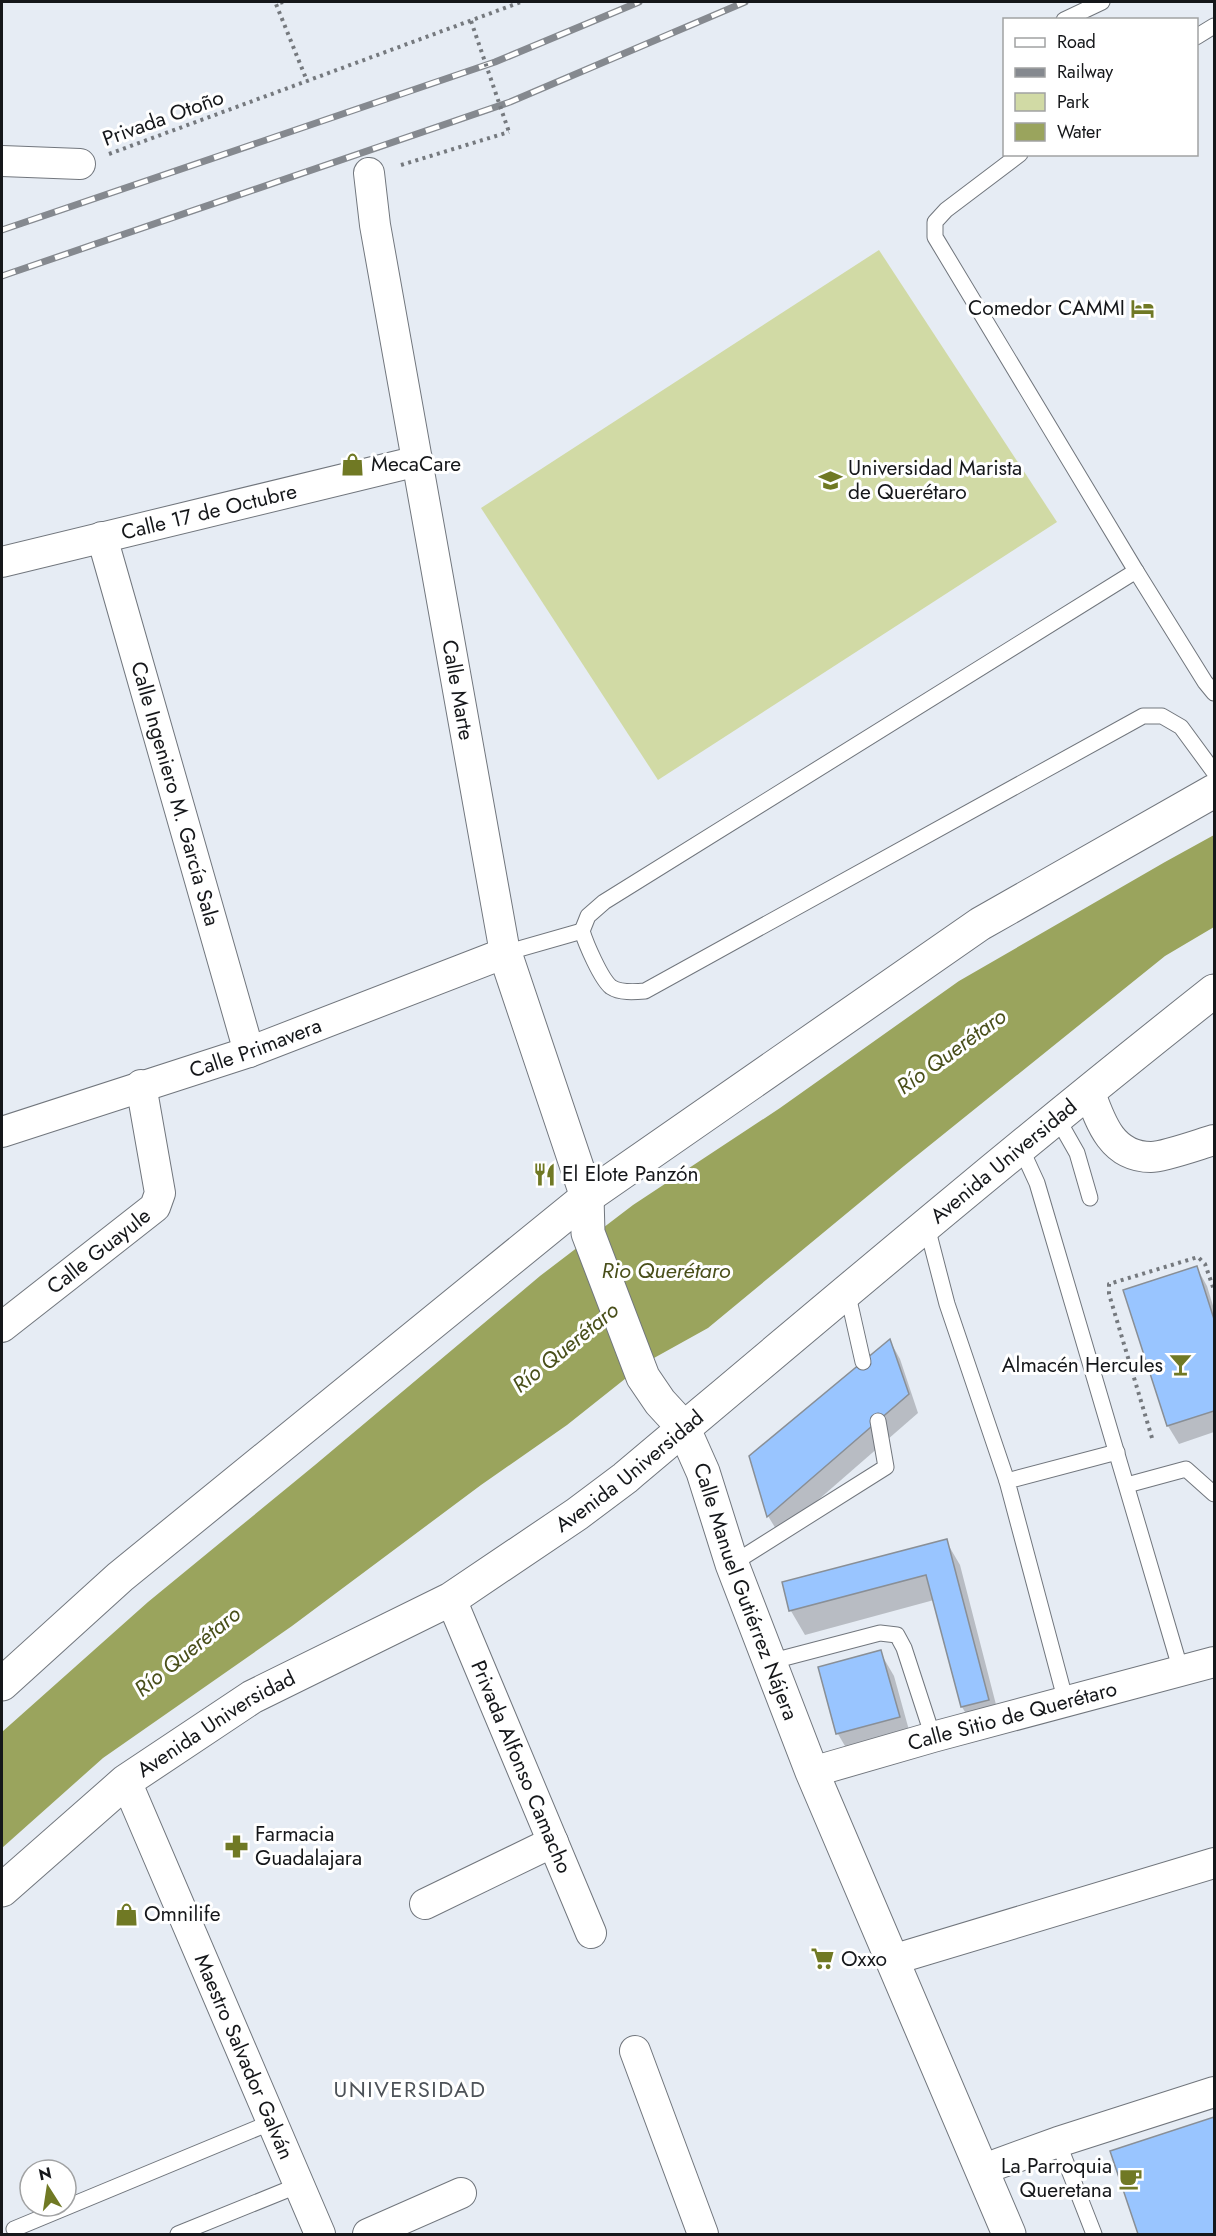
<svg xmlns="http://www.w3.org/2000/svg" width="1216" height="2236" viewBox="0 0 1216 2236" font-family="Jost,sans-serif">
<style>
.green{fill:#d1daa5}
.water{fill:#9aa45d}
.shadow{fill:#0003}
.building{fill:#99c5ff;stroke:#898f96;stroke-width:1.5}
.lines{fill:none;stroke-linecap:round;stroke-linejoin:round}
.service-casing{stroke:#71767d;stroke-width:17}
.minor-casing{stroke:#71767d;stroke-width:32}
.tertiary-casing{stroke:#71767d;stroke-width:35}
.secondary-casing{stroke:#71767d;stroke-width:35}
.path{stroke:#75797e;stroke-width:4;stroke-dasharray:3 4.5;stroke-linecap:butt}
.service{stroke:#fff;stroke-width:15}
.minor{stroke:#fff;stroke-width:30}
.tertiary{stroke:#fff;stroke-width:33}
.secondary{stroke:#fff;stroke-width:33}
.rail-casing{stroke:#85898f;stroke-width:7}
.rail{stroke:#fff;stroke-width:4.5;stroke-dasharray:14;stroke-linecap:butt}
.path-bridge{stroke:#75797e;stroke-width:4;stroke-dasharray:3 4.5;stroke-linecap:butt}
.labels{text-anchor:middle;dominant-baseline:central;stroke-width:6;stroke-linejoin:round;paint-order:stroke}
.street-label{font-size:21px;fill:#15171a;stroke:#fff}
.poi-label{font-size:21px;fill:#15171a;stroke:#fff;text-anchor:start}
.water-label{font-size:22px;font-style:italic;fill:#494f1a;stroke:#fff}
.neighbourhood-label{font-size:22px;letter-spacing:1.5px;fill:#4d5258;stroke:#fff}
</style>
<rect width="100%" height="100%" fill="#e6ecf4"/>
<path class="green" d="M 879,250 L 1057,522 L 658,780 L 481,508 Z"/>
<path class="water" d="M 1214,835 L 1214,927 L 1165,956 L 904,1166 L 708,1328 L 645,1363 L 567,1425 L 481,1485 L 292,1626 L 103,1758 L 2,1848 L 2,1732 L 148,1602 L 315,1465 L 540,1276 L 633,1205 L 780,1108 L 959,981 L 1165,862 Z"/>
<g class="shadow">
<path d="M 1197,1268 L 1207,1286 L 1214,1309 L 1214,1432 L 1179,1444 L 1168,1426 L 1125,1291 Z"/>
<path d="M 890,1341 L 900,1359 L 918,1413 L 779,1534 L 768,1516 L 751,1456 Z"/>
<path d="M 946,1541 L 960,1565 L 1001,1724 L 976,1730 L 962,1707 L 934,1600 L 805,1635 L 791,1611 L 784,1583 Z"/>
<path d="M 880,1652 L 894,1676 L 912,1741 L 852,1758 L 838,1734 L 819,1668 Z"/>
<path d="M 1214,2118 L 1214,2234 L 1140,2234 L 1112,2152 Z"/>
</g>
<g class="building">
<path d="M 1197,1266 L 1214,1319 L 1214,1411 L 1167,1426 L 1123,1290 Z"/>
<path d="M 890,1339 L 909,1394 L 767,1517 L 749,1456 Z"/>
<path d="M 947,1539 L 989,1700 L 961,1707 L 926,1575 L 789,1611 L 782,1582 Z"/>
<path d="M 881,1650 L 900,1717 L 836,1734 L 818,1667 Z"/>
<path d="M 1214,2117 L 1214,2234 L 1138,2234 L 1110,2151 Z"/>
</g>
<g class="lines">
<defs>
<g id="service">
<path d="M 1064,20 L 1102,2"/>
<path d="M 1196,37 L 1214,26"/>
<path d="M 1020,154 L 946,210 L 935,222 L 935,237 L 1136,571"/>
<path d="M 1214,693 L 1205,682 L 1136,571 L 604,902 L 588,916 L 582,931 C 586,944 601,979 611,987 C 620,993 634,992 645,991 L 1143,716 L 1162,716 L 1181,727 L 1214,772"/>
<path d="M 505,953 L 582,931"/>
<path d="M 1056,1116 L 1077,1153 L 1090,1198"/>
<path d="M 1020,1146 L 1037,1183 L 1181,1671"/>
<path d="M 926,1223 L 947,1304 L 1007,1481"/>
<path d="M 847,1291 L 863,1362"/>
<path d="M 1127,1485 L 1186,1469 L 1214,1494"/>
<path d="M 732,1564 L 886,1467 L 878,1421"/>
<path d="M 769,1662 L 880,1633 L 897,1635 L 904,1648 L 933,1737"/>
<path d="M 1066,1702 L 1007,1481 L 1117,1452"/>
<path d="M 1058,2142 L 1094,2234"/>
<path d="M 17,2234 L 14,2229 L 272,2122"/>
<path d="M 178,2234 L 299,2185"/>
</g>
<g id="minor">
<path d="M 2,161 L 80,164"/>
<path id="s1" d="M 102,537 L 249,1052"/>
<path id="s2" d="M 2,562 L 418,461"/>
<path d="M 1089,1090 C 1100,1121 1111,1157 1151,1157 C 1164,1157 1200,1144 1214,1140"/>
<path id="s3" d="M 2,1132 L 249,1052 L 505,953 L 375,225 L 369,173"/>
<path id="s4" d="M 2,1327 L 155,1207 L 160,1193 L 141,1085"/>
<path id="s5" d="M 451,1599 L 591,1933"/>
<path id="s6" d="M 812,1772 L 933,1737 L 1214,1662"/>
<path id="s7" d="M 126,1781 L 320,2234"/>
<path d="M 425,1904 L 553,1842"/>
<path d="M 892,1960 L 1214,1863"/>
<path d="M 635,2051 L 703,2234"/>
<path d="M 981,2170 L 1058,2142 L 1214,2092"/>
<path d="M 368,2234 L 461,2193"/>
</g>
<g id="tertiary">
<path id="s8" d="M 505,953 L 587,1197 L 588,1233 L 643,1377 L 660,1402 L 683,1427 L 703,1472 L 732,1564 L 812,1772 L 1009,2234"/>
</g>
<g id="secondary">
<path d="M 2,1684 L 120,1577 L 587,1197 L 980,924 L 1214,791"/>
<path id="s9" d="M 2,1890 L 126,1781 L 252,1697 L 451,1599 L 577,1514 L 625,1478 C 820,1314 1014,1149 1214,991"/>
</g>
</defs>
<use href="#service" class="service-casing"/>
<use href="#minor" class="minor-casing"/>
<use href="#tertiary" class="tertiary-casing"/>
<use href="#secondary" class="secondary-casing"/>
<g class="path">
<path d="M 283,2 L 276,4 L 307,81"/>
<path d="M 109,154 L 521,2"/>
<path d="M 401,165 L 509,132"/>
<path d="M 1152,1438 L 1109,1294 L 1109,1284 L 1198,1257 L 1205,1264 L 1214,1290"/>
</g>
<use href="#service" class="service"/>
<use href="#minor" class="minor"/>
<use href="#tertiary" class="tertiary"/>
<use href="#secondary" class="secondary"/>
<defs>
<g id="rail">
<path d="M 2,230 L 495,62 L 639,2"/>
<path d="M 2,276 L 510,102 L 745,2"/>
</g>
</defs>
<use href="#rail" class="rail-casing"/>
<use href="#rail" class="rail"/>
<path class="path-bridge" d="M 471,21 L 509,132"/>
</g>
<defs>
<symbol id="hotel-bare" viewBox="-9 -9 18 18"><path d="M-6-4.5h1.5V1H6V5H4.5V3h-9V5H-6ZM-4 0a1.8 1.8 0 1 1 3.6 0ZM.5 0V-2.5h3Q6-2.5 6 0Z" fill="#707924" stroke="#fff" stroke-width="2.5" paint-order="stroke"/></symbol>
<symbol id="shop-bare" viewBox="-9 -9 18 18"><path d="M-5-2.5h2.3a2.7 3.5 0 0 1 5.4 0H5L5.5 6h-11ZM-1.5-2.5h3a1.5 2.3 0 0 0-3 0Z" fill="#707924" stroke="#fff" stroke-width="2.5" paint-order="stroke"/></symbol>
<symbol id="university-bare" viewBox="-9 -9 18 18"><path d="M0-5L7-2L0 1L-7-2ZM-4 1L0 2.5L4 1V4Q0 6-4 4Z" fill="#707924" stroke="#fff" stroke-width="2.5" paint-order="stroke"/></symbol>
<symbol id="restaurant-bare" viewBox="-9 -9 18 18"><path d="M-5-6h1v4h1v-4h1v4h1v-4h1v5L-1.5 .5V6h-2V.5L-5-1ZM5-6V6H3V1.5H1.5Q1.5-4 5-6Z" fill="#707924" stroke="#fff" stroke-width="2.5" paint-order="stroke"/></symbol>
<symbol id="bar-bare" viewBox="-9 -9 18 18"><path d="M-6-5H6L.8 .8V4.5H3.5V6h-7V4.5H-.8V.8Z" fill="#707924" stroke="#fff" stroke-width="2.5" paint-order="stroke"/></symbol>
<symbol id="pharmacy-bare" viewBox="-9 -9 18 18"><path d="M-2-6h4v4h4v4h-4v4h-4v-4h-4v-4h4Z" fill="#707924" stroke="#fff" stroke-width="2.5" paint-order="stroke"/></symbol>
<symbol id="supermarket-bare" viewBox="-9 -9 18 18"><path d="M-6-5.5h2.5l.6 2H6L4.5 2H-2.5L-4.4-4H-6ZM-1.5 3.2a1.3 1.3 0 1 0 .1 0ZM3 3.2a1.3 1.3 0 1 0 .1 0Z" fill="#707924" stroke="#fff" stroke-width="2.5" paint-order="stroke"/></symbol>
<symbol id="cafe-bare" viewBox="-9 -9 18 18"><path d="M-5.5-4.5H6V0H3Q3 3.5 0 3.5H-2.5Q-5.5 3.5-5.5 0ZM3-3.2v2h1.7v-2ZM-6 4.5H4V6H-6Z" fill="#707924" stroke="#fff" stroke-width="2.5" paint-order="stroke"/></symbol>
</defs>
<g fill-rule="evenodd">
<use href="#hotel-bare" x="1126" y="292" width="33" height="33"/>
<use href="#shop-bare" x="336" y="448" width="33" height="33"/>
<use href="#university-bare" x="814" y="464" width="33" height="33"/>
<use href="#restaurant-bare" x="528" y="1158" width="33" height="33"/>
<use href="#bar-bare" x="1164" y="1348" width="33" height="33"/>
<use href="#pharmacy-bare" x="220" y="1830" width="33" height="33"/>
<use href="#shop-bare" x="110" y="1898" width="33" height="33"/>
<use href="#supermarket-bare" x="806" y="1942" width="33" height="33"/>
<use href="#cafe-bare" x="1114" y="2162" width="33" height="33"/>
</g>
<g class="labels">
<g class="street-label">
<text transform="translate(163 118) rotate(-20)">Privada Otoño</text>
<text stroke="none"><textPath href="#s2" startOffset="213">Calle 17 de Octubre</textPath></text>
<text transform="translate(458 690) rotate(80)">Calle Marte</text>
<text stroke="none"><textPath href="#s1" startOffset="267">Calle Ingeniero M. García Sala</textPath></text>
<text stroke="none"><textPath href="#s3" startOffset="267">Calle Primavera</textPath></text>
<text stroke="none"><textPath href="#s9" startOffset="1244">Avenida Universidad</textPath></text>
<text stroke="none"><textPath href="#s4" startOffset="123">Calle Guayule</textPath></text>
<text stroke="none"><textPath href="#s9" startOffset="758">Avenida Universidad</textPath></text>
<text stroke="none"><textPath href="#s8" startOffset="688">Calle Manuel Gutiérrez Nájera</textPath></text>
<text stroke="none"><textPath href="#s6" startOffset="208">Calle Sitio de Querétaro</textPath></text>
<text stroke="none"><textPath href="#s9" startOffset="272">Avenida Universidad</textPath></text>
<text stroke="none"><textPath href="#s5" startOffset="182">Privada Alfonso Camacho</textPath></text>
<text stroke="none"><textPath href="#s7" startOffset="300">Maestro Salvador Galván</textPath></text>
</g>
<g class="poi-label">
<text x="1125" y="308" text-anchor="end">Comedor CAMMI</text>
<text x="371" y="464">MecaCare</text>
<text x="848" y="468">Universidad Marista<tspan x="848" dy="24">de Querétaro</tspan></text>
<text x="562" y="1174">El Elote Panzón</text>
<text x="1163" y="1365" text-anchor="end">Almacén Hercules</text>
<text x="255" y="1834">Farmacia<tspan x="255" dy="24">Guadalajara</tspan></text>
<text x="144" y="1914">Omnilife</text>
<text x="841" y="1959">Oxxo</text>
<text x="1112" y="2166" text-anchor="end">La Parroquia<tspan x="1112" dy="24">Queretana</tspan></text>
</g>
<g class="water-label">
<text transform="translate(951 1051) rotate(-36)">Río Querétaro</text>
<text x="666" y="1270">Rio Querétaro</text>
<text transform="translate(565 1347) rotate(-39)">Río Querétaro</text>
<text transform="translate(187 1651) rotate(-39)">Río Querétaro</text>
</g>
<g class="neighbourhood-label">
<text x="410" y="2089">UNIVERSIDAD</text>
</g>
</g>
<rect width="1216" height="2236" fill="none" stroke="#15171a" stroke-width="6"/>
<rect x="1003" y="18" width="195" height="138" fill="#ffffff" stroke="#a1a2a3" stroke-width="1.5"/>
<rect x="1015" y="38" width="30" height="9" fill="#ffffff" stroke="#a1a2a3" stroke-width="1.5"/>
<text x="1057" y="48" font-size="18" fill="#15171a">Road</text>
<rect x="1015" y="68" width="30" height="9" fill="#85898f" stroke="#a1a2a3" stroke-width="1.5"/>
<text x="1057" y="78" font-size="18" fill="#15171a">Railway</text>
<rect x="1015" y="93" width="30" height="18" fill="#d1daa5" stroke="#a1a2a3" stroke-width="1.5"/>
<text x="1057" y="108" font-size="18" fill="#15171a">Park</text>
<rect x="1015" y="123" width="30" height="18" fill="#9aa45d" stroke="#a1a2a3" stroke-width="1.5"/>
<text x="1057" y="138" font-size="18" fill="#15171a">Water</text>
<g transform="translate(48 2188) rotate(348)"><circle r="28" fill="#ffffff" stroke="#a1a2a3" stroke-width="1.5"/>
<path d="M0-4.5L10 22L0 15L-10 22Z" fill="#707924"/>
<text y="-9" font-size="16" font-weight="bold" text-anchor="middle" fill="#15171a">N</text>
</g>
</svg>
